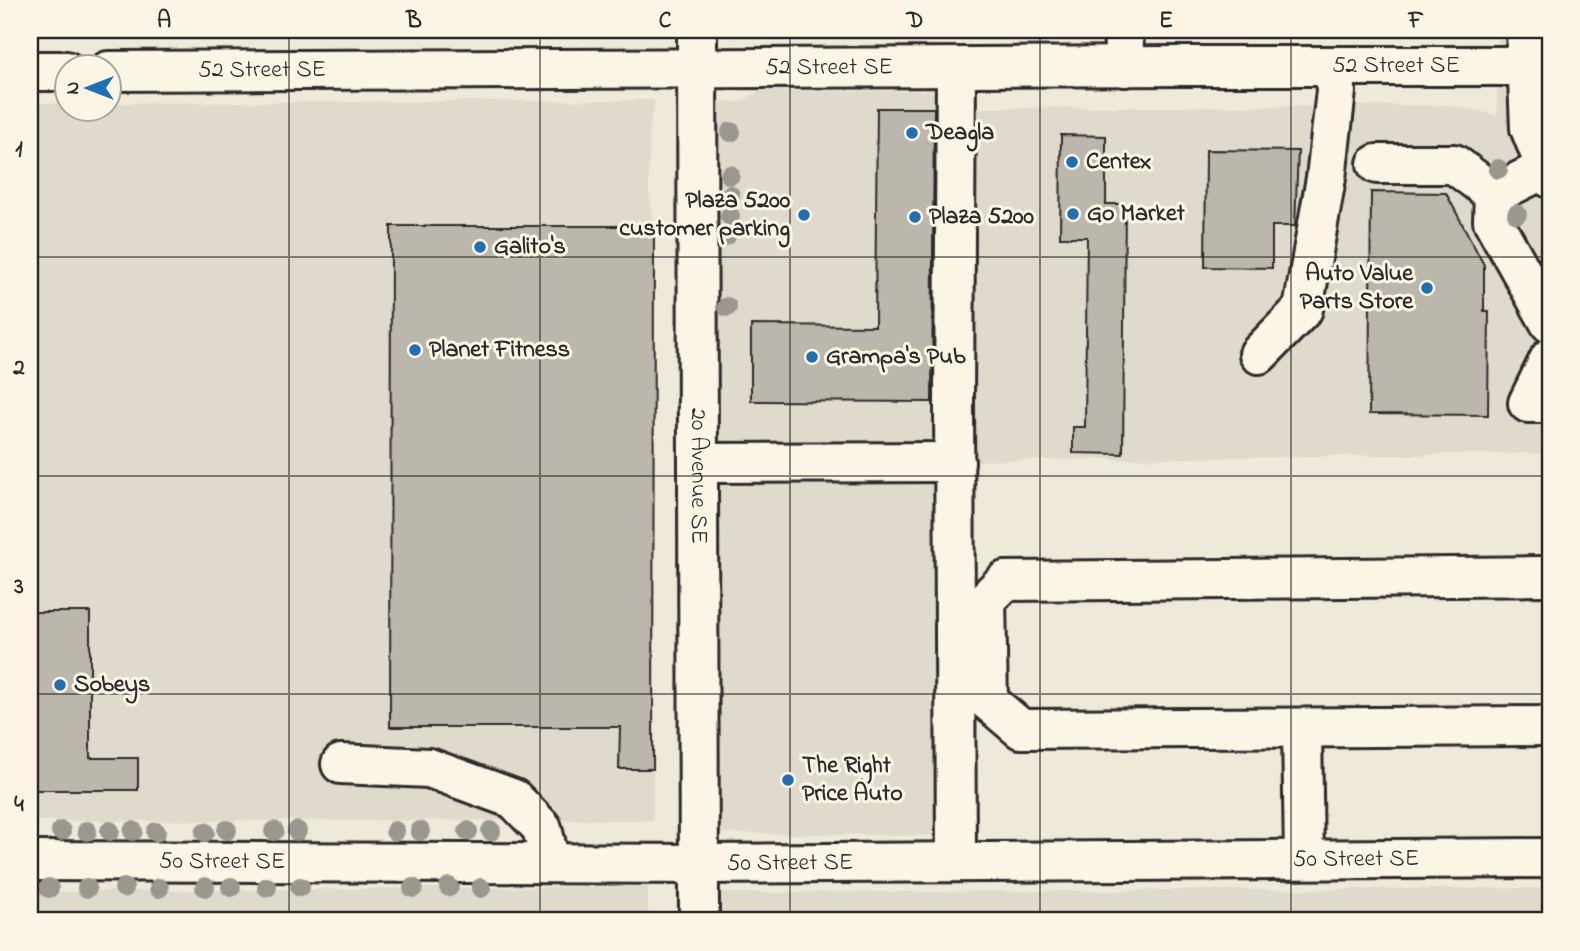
<svg xmlns="http://www.w3.org/2000/svg" width="1580" height="951" viewBox="0 0 1580 951" font-family="'Indie Flower',sans-serif">
<style>
.built{fill:#e0dacc}
.building{fill:#bcb7ac;stroke:#2b2b2b;stroke-width:2}
.lines{fill:none;stroke-linecap:round;stroke-linejoin:round}
.minor-casing{stroke:#2b2b2b;stroke-width:44}
.major-casing{stroke:#2b2b2b;stroke-width:44}
.minor{stroke:#fcf5e5;stroke-width:38}
.major{stroke:#fcf5e5;stroke-width:38}
.tree{fill:#9a978e}
.grid{fill:none;stroke:#2b2b2b;stroke-width:2;stroke-opacity:0.55}
.poi-dot{fill:#1f6fb2;stroke:#fcf5e5;stroke-width:2.5}
.labels{text-anchor:middle;dominant-baseline:central;stroke-width:6;stroke-linejoin:round;paint-order:stroke}
.street-label{font-size:24px;fill:#2b2b2b;stroke:#fcf5e5}
.poi-label{font-size:24px;font-weight:bold;fill:#2b2b2b;stroke:#fcf5e5;text-anchor:start}
.neatline{fill:none;stroke:#2b2b2b;stroke-width:2.5}
.grid-label{font-size:23px;text-anchor:middle;font-weight:bold;fill:#2b2b2b}
</style>
<rect width="100%" height="100%" fill="#efe9da"/>
<filter id="ink" filterUnits="userSpaceOnUse"><feTurbulence type="fractalNoise" baseFrequency=".0143" numOctaves="2"/><feDisplacementMap in="SourceGraphic" scale="14" xChannelSelector="R" yChannelSelector="G"/><feConvolveMatrix kernelMatrix="1 2 1 2 8 2 1 2 1" color-interpolation-filters="sRGB"/></filter>
<g filter="url(#ink)">
<g class="built">
<path d="M 1497,30 L 1550,30 L 1550,453 L 966,461 L 969,836 L 713,833 L 698,100 L 741,102 L 759,91 L 955,91 L 956,108 L 1448,105 L 1497,115 Z"/>
<path d="M 655,100 L 649,133 L 649,193 L 654,226 L 653,820 L 30,821 L 30,103 L 66,103 L 66,108 L 108,108 L 109,103 Z"/>
<path d="M 648,886 L 648,921 L 30,921 L 30,892 Z"/>
<path d="M 1550,888 L 1550,921 L 715,921 L 715,893 Z"/>
</g>
<g class="building">
<path d="M 877,108 L 934,108 L 932,402 L 751,401 L 751,325 L 875,326 Z"/>
<path d="M 1061,135 L 1106,136 L 1106,204 L 1125,204 L 1123,454 L 1073,453 L 1073,427 L 1085,427 L 1087,237 L 1060,237 Z"/>
<path d="M 1206,150 L 1298,151 L 1295,226 L 1272,226 L 1272,268 L 1205,267 Z"/>
<path d="M 1371,192 L 1446,193 L 1484,265 L 1484,311 L 1489,311 L 1488,415 L 1369,414 Z"/>
<path d="M 391,226 L 654,226 L 653,769 L 619,769 L 620,727 L 390,727 Z"/>
<path d="M 30,612 L 90,612 L 90,758 L 138,758 L 138,790 L 30,790 Z"/>
</g>
<g class="lines">
<defs>
<g id="minor">
<path id="s1" d="M 697,30 L 699,921"/>
<path d="M 1123,30 L 1125,67"/>
<path d="M 1526,30 L 1530,128 L 1550,178"/>
<path d="M 956,68 L 954,402 L 956,861"/>
<path d="M 1377,164 L 1454,164 L 1494,194"/>
<path d="M 1546,168 L 1494,194 L 1493,221 L 1550,323"/>
<path d="M 1259,354 L 1303,309 L 1326,178 L 1336,91 L 1334,66"/>
<path d="M 1550,358 L 1528,403 L 1550,403"/>
<path d="M 698,463 L 955,462"/>
<path d="M 1550,576 L 1005,581 L 986,600 L 988,701 L 1021,729 L 1550,726"/>
<path d="M 1302,728 L 1304,859"/>
<path d="M 341,764 L 429,768 L 514,799 L 542,828 L 550,862"/>
<path id="s2" d="M 30,861 L 699,864 L 1550,858"/>
</g>
<g id="major">
<path d="M 30,71 L 66,71"/>
<path id="s3" d="M 108,71 L 1183,66 L 1550,66"/>
</g>
</defs>
<use href="#minor" class="minor-casing"/>
<use href="#major" class="major-casing"/>
<use href="#minor" class="minor"/>
<use href="#major" class="major"/>
</g>
<g class="tree">
<circle cx="731" cy="132" r="10"/>
<circle cx="1498" cy="169" r="10"/>
<circle cx="730" cy="175" r="10"/>
<circle cx="730" cy="195" r="10"/>
<circle cx="1517" cy="214" r="10"/>
<circle cx="730" cy="216" r="10"/>
<circle cx="726" cy="236" r="10"/>
<circle cx="727" cy="307" r="10"/>
<circle cx="227" cy="830" r="10"/>
<circle cx="61" cy="831" r="10"/>
<circle cx="87" cy="831" r="10"/>
<circle cx="110" cy="831" r="10"/>
<circle cx="133" cy="831" r="10"/>
<circle cx="274" cy="831" r="10"/>
<circle cx="297" cy="831" r="10"/>
<circle cx="395" cy="831" r="10"/>
<circle cx="420" cy="831" r="10"/>
<circle cx="468" cy="831" r="10"/>
<circle cx="491" cy="831" r="10"/>
<circle cx="156" cy="832" r="10"/>
<circle cx="205" cy="832" r="10"/>
<circle cx="205" cy="887" r="10"/>
<circle cx="231" cy="887" r="10"/>
<circle cx="267" cy="887" r="10"/>
<circle cx="300" cy="887" r="10"/>
<circle cx="449" cy="887" r="10"/>
<circle cx="49" cy="888" r="10"/>
<circle cx="87" cy="888" r="10"/>
<circle cx="124" cy="888" r="10"/>
<circle cx="159" cy="888" r="10"/>
<circle cx="413" cy="888" r="10"/>
<circle cx="481" cy="888" r="10"/>
</g>
</g>
<path class="grid" d="M 289,30 L 289,921M 540,30 L 540,921M 790,30 L 790,921M 1040,30 L 1040,921M 1291,30 L 1291,921M 30,257 L 1550,257M 30,476 L 1550,476M 30,694 L 1550,694"/>
<g class="poi-dot">
<circle cx="912" cy="133" r="7"/>
<circle cx="1072" cy="162" r="7"/>
<circle cx="1073" cy="214" r="7"/>
<circle cx="804" cy="215" r="7"/>
<circle cx="915" cy="217" r="7"/>
<circle cx="480" cy="247" r="7"/>
<circle cx="1427" cy="288" r="7"/>
<circle cx="415" cy="350" r="7"/>
<circle cx="812" cy="357" r="7"/>
<circle cx="60" cy="685" r="7"/>
<circle cx="788" cy="780" r="7"/>
</g>
<g class="labels">
<g class="street-label">
<text stroke="none"><textPath href="#s3" startOffset="1288">52 Street SE</textPath></text>
<text stroke="none"><textPath href="#s3" startOffset="721">52 Street SE</textPath></text>
<text stroke="none"><textPath href="#s3" startOffset="154">52 Street SE</textPath></text>
<text stroke="none"><textPath href="#s1" startOffset="446">20 Avenue SE</textPath></text>
<text stroke="none"><textPath href="#s2" startOffset="1326">50 Street SE</textPath></text>
<text stroke="none"><textPath href="#s2" startOffset="192">50 Street SE</textPath></text>
<text stroke="none"><textPath href="#s2" startOffset="760">50 Street SE</textPath></text>
</g>
<g class="poi-label">
<text x="926" y="133">Deagla</text>
<text x="1086" y="162">Centex</text>
<text x="790" y="201" text-anchor="end">Plaza 5200<tspan x="790" dy="28">customer parking</tspan></text>
<text x="1087" y="214">Go Market</text>
<text x="929" y="217">Plaza 5200</text>
<text x="494" y="247">Galito's</text>
<text x="1413" y="274" text-anchor="end">Auto Value<tspan x="1413" dy="28">Parts Store</tspan></text>
<text x="429" y="350">Planet Fitness</text>
<text x="826" y="357">Grampa's Pub</text>
<text x="74" y="685">Sobeys</text>
<text x="802" y="766">The Right<tspan x="802" dy="28">Price Auto</tspan></text>
</g>
</g>
<rect width="1580" height="951" fill="none" stroke="#fcf5e5" stroke-width="77"/>
<g transform="translate(88 88) rotate(270)"><circle r="33" fill="#fcf5e5" stroke="#a8a49b" stroke-width="2"/>
<path d="M0-5L12 26L0 18L-12 26Z" fill="#1f6fb2"/>
<text y="-10" font-size="19" font-weight="bold" text-anchor="middle" fill="#2b2b2b">N</text>
</g>
<rect x="38" y="38" width="1504" height="874" class="neatline"/>
<g class="grid-label">
<text x="164" y="27">A</text>
<text x="414" y="27">B</text>
<text x="665" y="27">C</text>
<text x="915" y="27">D</text>
<text x="1166" y="27">E</text>
<text x="1416" y="27">F</text>
<text x="19" y="156">1</text>
<text x="19" y="374">2</text>
<text x="19" y="593">3</text>
<text x="19" y="811">4</text>
</g>
</svg>
